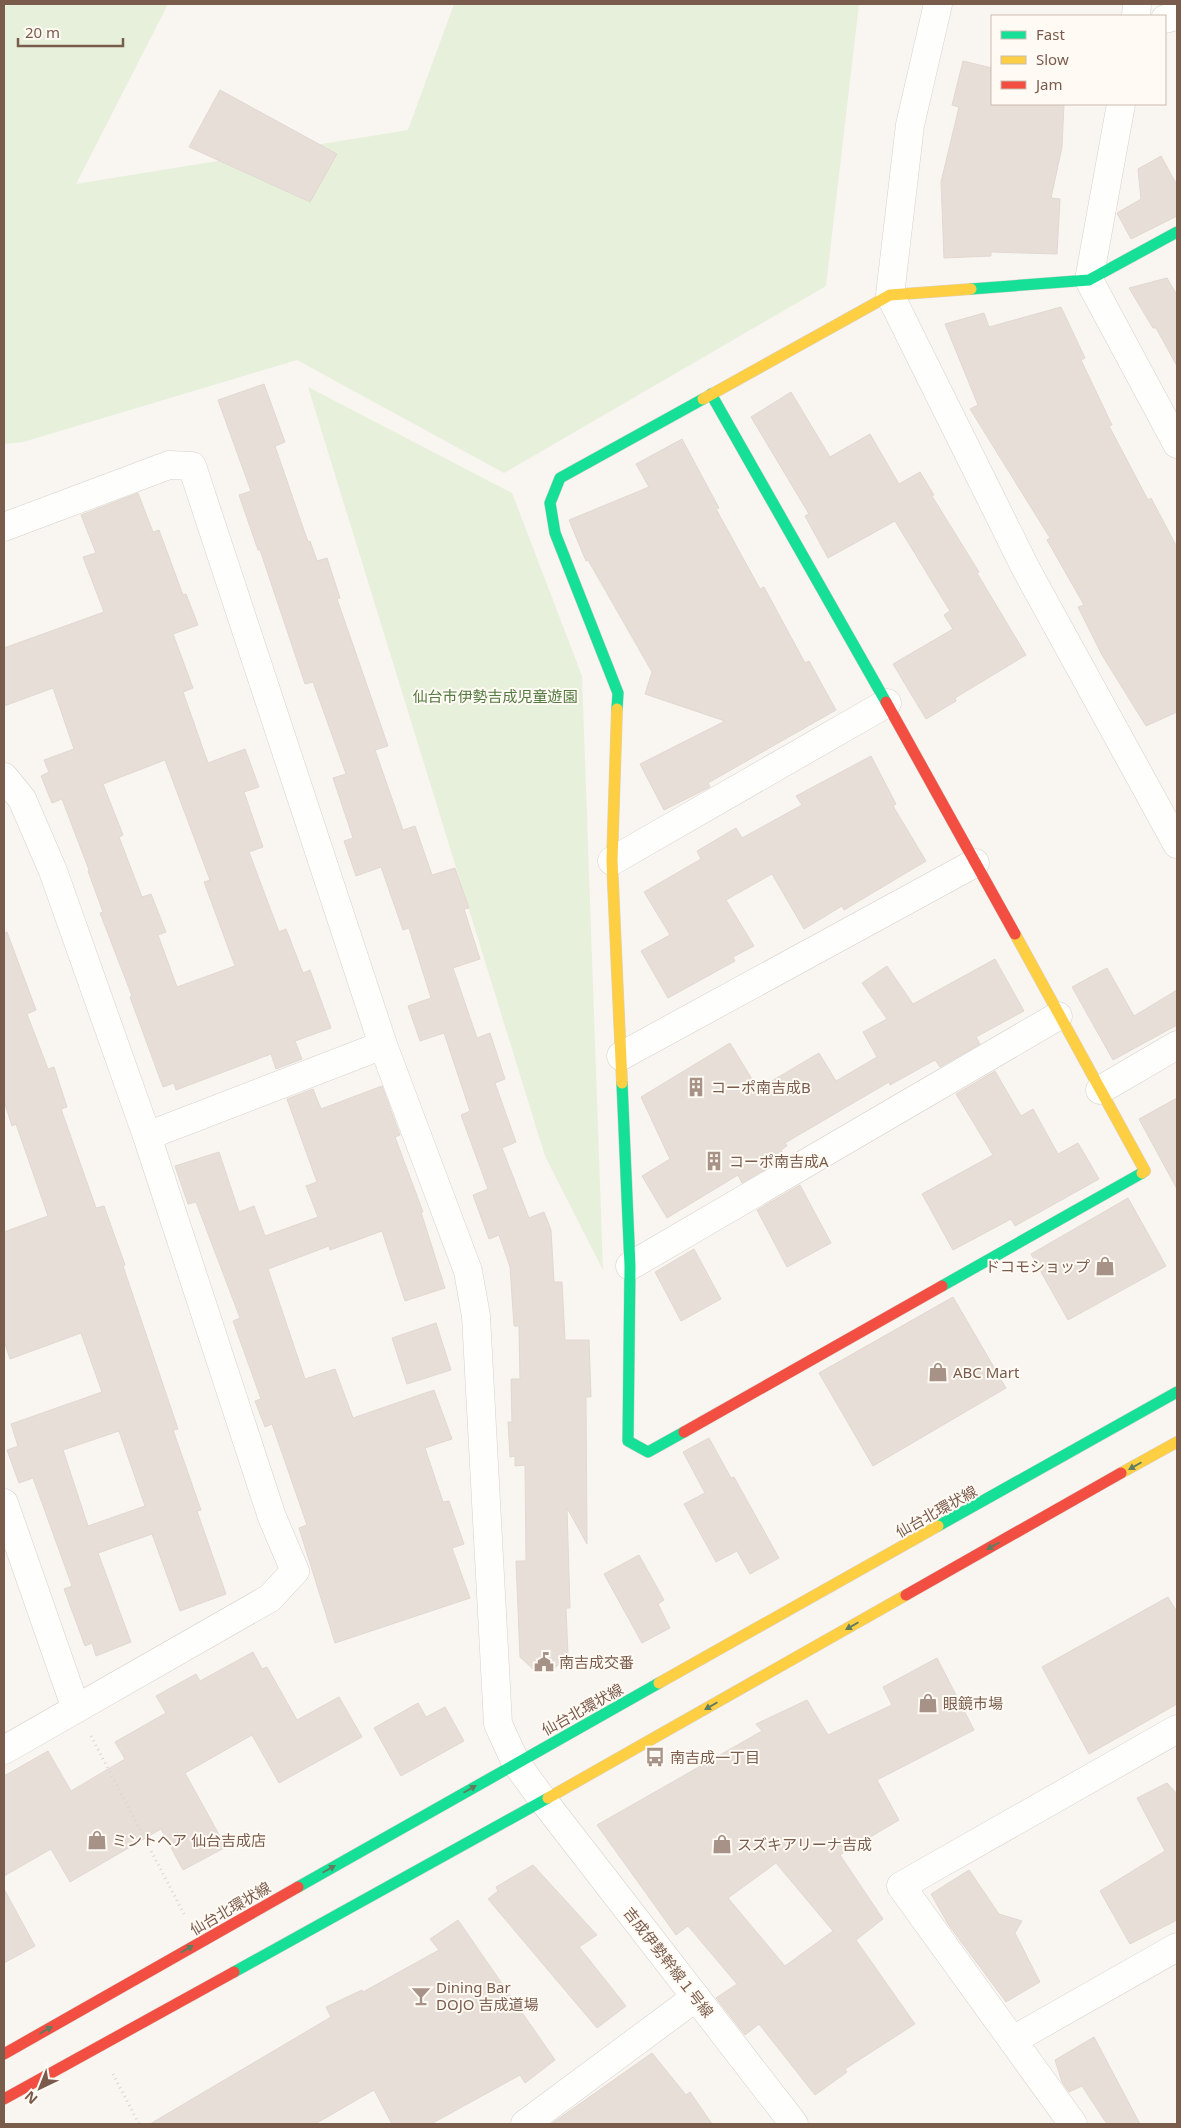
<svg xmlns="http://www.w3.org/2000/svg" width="1181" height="2128" viewBox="0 0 1181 2128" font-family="'Noto Sans','Noto Sans JP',sans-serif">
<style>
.green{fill:#e7f0db}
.building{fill:#e6ded7;stroke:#e2d8d2;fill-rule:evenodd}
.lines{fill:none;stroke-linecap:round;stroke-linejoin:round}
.street-casing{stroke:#d7d1cb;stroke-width:29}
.fast-casing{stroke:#d9d2cb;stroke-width:12}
.slow-casing{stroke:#d9d2cb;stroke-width:12}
.jam-casing{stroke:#d9d2cb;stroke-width:12}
.path{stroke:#dcd5d0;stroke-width:3;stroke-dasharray:1 4;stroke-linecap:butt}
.street{stroke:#fefefd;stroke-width:28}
.fast{stroke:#16e098;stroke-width:11}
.slow{stroke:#ffcf43;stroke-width:11}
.jam{stroke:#f24e42;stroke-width:11}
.oneway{fill:#617d60}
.labels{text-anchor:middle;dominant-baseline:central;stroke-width:4;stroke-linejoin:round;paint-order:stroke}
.park-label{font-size:15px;fill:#537a41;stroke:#fffaf3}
.poi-label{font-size:15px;fill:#7a5c4d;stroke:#fffaf3;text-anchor:start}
.street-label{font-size:15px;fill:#7a5c4d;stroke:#fffaf3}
</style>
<rect width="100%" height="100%" fill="#f9f5f0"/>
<g class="green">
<path d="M 4,4 L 168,4 L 76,184 L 408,130 L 454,4 L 859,4 L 826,286 L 504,473 L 297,360 L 23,442 L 4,444 Z"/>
<path d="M 308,387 L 512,493 L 582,676 L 603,1270 L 545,1156 Z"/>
</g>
<g class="building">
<path d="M 963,61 L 992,68 L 992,104 L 1064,104 L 1062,147 L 1051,198 L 1060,199 L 1057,254 L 991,252 L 991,256 L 944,258 L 941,182 L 959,107 L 952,105 Z"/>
<path d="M 220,90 L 337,154 L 310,202 L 189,147 Z"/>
<path d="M 1161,156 L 1177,185 L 1177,216 L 1131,239 L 1117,213 L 1141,199 L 1138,169 Z"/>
<path d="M 1167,278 L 1177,295 L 1177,366 L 1156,328 L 1153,328 L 1129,288 Z"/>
<path d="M 1061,307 L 1085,358 L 1081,360 L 1112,425 L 1109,426 L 1148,500 L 1151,498 L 1177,547 L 1177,712 L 1146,726 L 1102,655 L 1078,607 L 1084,605 L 1047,540 L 1050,538 L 970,409 L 978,405 L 945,324 L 984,313 L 989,327 Z"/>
<path d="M 264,384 L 285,442 L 275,446 L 308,542 L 310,541 L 317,561 L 327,558 L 340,598 L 337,599 L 388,746 L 375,750 L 403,830 L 415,826 L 432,875 L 455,868 L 469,908 L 464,909 L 480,959 L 453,968 L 477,1038 L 490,1033 L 505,1079 L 495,1083 L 516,1142 L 502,1148 L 529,1218 L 544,1212 L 551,1230 L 554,1282 L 562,1282 L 565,1340 L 589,1340 L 591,1397 L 586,1397 L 587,1544 L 567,1508 L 570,1608 L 566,1608 L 568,1655 L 554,1669 L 534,1670 L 520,1657 L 516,1561 L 526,1561 L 525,1465 L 515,1466 L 515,1456 L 510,1457 L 508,1422 L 512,1422 L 511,1379 L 520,1379 L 519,1326 L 514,1326 L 510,1267 L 499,1235 L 489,1239 L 473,1195 L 488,1189 L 461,1115 L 470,1111 L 444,1033 L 420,1041 L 408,1006 L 431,998 L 409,928 L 403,930 L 381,867 L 356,876 L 344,841 L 353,838 L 333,778 L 346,774 L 313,682 L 305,684 L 260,550 L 258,550 L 239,495 L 251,491 L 218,400 Z"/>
<path d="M 791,392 L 830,457 L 870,434 L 899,484 L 920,472 L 934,495 L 932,496 L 979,572 L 977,573 L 1026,655 L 955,698 L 956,701 L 926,719 L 893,664 L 953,629 L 944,615 L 950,611 L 895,521 L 828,558 L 805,516 L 809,514 L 751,417 Z"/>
<path d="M 682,439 L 719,508 L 716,509 L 760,589 L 764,587 L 805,663 L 809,661 L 836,710 L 708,783 L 710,787 L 664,810 L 640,764 L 725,721 L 645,694 L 652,672 L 588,560 L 586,561 L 569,520 L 649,487 L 636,464 Z"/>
<path d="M 138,493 L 153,532 L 159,530 L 183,595 L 186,594 L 198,625 L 173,634 L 193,688 L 183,692 L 208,763 L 245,749 L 259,787 L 244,792 L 263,847 L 249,852 L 279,932 L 286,929 L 303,973 L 310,970 L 331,1028 L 295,1041 L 302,1059 L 276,1069 L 271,1054 L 176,1090 L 174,1083 L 163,1087 L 130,997 L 132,996 L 100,913 L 103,912 L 88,871 L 89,870 L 62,799 L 52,803 L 41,776 L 49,772 L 44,760 L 74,749 L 53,688 L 4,706 L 4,648 L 104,612 L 83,557 L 96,553 L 81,515 ZM 165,760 L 210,880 L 204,882 L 235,966 L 177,987 L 158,935 L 166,932 L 151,894 L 142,897 L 119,837 L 123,835 L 103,784 Z"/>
<path d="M 871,756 L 896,804 L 893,806 L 926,861 L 844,910 L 842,906 L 804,929 L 772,874 L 726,900 L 754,946 L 733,957 L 735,961 L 668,998 L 641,951 L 670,935 L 644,892 L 701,859 L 697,851 L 736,828 L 742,838 L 802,805 L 796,796 Z"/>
<path d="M 7,932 L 36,1010 L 27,1014 L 48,1069 L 54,1067 L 67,1107 L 61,1109 L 96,1208 L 104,1206 L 125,1265 L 123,1266 L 178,1429 L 173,1430 L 201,1510 L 197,1511 L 226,1594 L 180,1611 L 152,1534 L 98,1553 L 131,1642 L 96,1656 L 92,1643 L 85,1646 L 64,1589 L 72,1586 L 33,1478 L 19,1483 L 7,1450 L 18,1446 L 11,1424 L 102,1392 L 81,1333 L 10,1359 L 4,1341 L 4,1232 L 48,1216 L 16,1124 L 12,1126 L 4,1101 L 4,933 ZM 119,1431 L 145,1506 L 88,1526 L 63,1450 Z"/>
<path d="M 995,959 L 1024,1011 L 976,1037 L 980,1044 L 940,1067 L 935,1060 L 890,1085 L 889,1082 L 785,1143 L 787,1146 L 781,1150 L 785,1158 L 742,1183 L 738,1175 L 667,1218 L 642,1176 L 670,1159 L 641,1097 L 730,1043 L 758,1089 L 819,1053 L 836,1081 L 877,1057 L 863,1032 L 887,1019 L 862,983 L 887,966 L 913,1004 Z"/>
<path d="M 1107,968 L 1134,1016 L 1177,990 L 1177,1025 L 1113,1060 L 1072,987 Z"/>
<path d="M 995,1071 L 1021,1116 L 1033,1109 L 1058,1154 L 1078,1143 L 1099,1179 L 1015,1226 L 1011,1219 L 953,1250 L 922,1194 L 993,1155 L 956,1094 Z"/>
<path d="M 382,1086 L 400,1135 L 395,1137 L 423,1212 L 421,1212 L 445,1288 L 405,1301 L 382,1231 L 330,1250 L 329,1246 L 268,1269 L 305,1379 L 335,1369 L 353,1418 L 434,1390 L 452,1439 L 425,1448 L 443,1502 L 449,1501 L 464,1544 L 452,1548 L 470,1598 L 335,1643 L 299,1528 L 307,1525 L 272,1424 L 265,1427 L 255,1401 L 261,1399 L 233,1321 L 240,1318 L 196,1202 L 188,1204 L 175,1166 L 219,1152 L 239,1212 L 254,1206 L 265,1236 L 318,1217 L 306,1186 L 317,1182 L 287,1099 L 313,1089 L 321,1109 Z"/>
<path d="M 1177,1098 L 1177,1189 L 1139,1119 Z"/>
<path d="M 800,1185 L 831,1243 L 787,1267 L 757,1210 Z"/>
<path d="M 1128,1198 L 1166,1266 L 1068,1320 L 1031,1254 Z"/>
<path d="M 694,1249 L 721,1299 L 681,1321 L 655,1272 Z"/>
<path d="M 953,1297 L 1006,1388 L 873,1466 L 819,1373 Z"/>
<path d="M 436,1323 L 451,1370 L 407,1384 L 392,1338 Z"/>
<path d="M 709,1438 L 731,1478 L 734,1477 L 779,1558 L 750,1574 L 737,1551 L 716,1562 L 684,1504 L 705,1493 L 683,1452 Z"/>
<path d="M 639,1555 L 664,1600 L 658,1604 L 670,1628 L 642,1643 L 604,1574 Z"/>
<path d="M 1168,1597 L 1177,1612 L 1177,1704 L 1089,1754 L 1042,1667 Z"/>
<path d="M 253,1652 L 262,1669 L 267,1667 L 297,1720 L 339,1697 L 362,1737 L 279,1783 L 252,1735 L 185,1773 L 226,1847 L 183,1870 L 161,1829 L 70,1882 L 51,1849 L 4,1876 L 4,1776 L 48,1751 L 71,1791 L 125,1759 L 115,1742 L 166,1713 L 156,1696 L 196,1674 L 200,1681 Z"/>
<path d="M 937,1658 L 974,1730 L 877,1780 L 899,1820 L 840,1855 L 883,1919 L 856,1940 L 915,2024 L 845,2069 L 847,2072 L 815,2095 L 759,2024 L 745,2035 L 716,1998 L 737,1984 L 688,1926 L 676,1935 L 597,1825 L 762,1731 L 756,1724 L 807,1700 L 828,1735 L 892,1705 L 883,1687 ZM 776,1863 L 833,1931 L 785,1966 L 728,1898 Z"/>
<path d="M 418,1703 L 426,1717 L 445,1707 L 464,1741 L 401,1776 L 374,1728 Z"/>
<path d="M 1167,1783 L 1177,1794 L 1177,1920 L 1130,1944 L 1100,1891 L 1165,1851 L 1137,1798 Z"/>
<path d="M 533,1865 L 597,1935 L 579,1947 L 626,2006 L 597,2028 L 488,1899 L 498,1891 L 496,1887 Z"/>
<path d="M 969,1870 L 999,1914 L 1022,1921 L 1015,1933 L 1040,1982 L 1006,2002 L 948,1924 L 931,1894 Z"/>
<path d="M 4,1889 L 35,1946 L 4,1963 Z"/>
<path d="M 458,1920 L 555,2060 L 525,2083 L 520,2075 L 431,2124 L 392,2124 L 374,2090 L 315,2124 L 150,2124 L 331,2017 L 326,2007 L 362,1990 L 363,1992 L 439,1950 L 430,1939 Z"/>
<path d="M 1094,2037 L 1140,2124 L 1107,2124 L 1082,2086 L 1069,2092 L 1062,2082 L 1055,2060 Z"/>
<path d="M 652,2053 L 686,2095 L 690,2092 L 712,2124 L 551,2124 Z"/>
</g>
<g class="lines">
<defs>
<g id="street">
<path d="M 938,4 L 910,125 L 890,295 L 1026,569 L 1177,844"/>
<path d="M 1136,16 L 1137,4"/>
<path d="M 1165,19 L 1177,16"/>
<path d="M 1121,104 L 1089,280 L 1177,444"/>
<path d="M 4,527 L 169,465 L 192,466 L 383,1045 L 468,1271 L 476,1316 L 498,1724 L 516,1763 L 543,1800 L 794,2124"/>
<path d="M 4,777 L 22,799 L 53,871 L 147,1136 L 272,1517 L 295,1571 L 270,1598 L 4,1750"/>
<path d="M 612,861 L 887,703"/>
<path d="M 621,1056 L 975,863"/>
<path d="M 1100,1090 L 1177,1045"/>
<path d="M 147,1136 L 383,1045"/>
<path d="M 630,1266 L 1058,1016"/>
<path d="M 4,1503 L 76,1709"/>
<path d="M 1013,2040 L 1177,1947"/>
<path d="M 525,2124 L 696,1997"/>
<path d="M 1073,2124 L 901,1886 L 1177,1729"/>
</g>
<g id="fast">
<path d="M 971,289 L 1089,280 L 1177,232"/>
<path d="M 711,394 L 886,702"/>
<path d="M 617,709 L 618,693 L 555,533 L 550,503 L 560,478 L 703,399"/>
<path d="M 622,1083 L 630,1266 L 628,1441 L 648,1452 L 684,1432"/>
<path d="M 942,1286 L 1142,1173"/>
<path d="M 938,1526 L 1177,1392"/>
<path d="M 298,1887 L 659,1683"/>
<path d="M 234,1972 L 548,1798"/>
</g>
<g id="slow">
<path d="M 703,399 L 890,295 L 971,289"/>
<path d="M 617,709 L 612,861 L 622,1083"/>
<path d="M 1015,934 L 1145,1171 L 1142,1173"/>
<path d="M 1121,1473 L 1177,1442"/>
<path d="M 659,1683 L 938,1526"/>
<path d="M 548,1798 L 906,1595"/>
</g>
<g id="jam">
<path d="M 886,702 L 1015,934"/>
<path d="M 684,1432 L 942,1286"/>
<path d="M 906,1595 L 1121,1473"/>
<path d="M 4,2054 L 298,1887"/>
<path d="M 4,2099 L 234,1972"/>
</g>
</defs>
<use href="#street" class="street-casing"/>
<use href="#fast" class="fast-casing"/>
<use href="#slow" class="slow-casing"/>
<use href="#jam" class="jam-casing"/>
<g class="path">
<path d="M 91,1736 L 184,1914"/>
<path d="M 113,2074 L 139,2124"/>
</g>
<use href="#street" class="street"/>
<use href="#fast" class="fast"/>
<use href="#slow" class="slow"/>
<use href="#jam" class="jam"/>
</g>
<defs><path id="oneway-solid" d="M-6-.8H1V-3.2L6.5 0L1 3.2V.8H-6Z" transform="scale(1.25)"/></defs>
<g class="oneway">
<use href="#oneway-solid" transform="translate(1135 1466) rotate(150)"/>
<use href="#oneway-solid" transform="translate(993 1546) rotate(150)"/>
<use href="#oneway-solid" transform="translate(852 1626) rotate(150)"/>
<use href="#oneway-solid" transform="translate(711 1706) rotate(150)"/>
<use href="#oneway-solid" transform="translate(470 1789) rotate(-30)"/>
<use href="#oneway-solid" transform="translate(329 1869) rotate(-30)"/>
<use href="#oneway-solid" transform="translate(187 1949) rotate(-30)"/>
<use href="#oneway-solid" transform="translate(46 2030) rotate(-30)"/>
</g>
<defs>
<symbol id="building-bare" viewBox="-9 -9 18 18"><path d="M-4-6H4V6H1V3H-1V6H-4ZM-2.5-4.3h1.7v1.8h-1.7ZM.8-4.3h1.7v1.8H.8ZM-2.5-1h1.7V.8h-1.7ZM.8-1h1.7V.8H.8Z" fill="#a69286" stroke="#fffaf3" stroke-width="2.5" paint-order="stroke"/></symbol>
<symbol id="shop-bare" viewBox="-9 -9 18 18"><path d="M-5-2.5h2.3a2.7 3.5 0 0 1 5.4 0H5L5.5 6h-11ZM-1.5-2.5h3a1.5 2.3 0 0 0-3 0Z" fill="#a69286" stroke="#fffaf3" stroke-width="2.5" paint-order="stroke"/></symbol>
<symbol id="civic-bare" viewBox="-9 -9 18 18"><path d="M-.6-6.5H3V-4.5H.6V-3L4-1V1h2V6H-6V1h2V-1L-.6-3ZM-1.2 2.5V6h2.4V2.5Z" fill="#a69286" stroke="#fffaf3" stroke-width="2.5" paint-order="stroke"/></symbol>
<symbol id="bus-bare" viewBox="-9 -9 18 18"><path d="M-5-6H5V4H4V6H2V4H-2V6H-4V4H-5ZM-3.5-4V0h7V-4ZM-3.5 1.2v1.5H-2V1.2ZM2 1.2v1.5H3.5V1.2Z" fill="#a69286" stroke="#fffaf3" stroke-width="2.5" paint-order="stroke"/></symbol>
<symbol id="bar-bare" viewBox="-9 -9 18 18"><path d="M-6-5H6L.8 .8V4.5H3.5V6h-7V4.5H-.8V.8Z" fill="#a69286" stroke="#fffaf3" stroke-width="2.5" paint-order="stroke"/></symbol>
</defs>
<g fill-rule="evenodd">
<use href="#building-bare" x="682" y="1073" width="28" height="28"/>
<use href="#building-bare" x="700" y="1147" width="28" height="28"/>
<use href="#shop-bare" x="1091" y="1252" width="28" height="28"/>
<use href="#shop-bare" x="924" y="1358" width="28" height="28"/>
<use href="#civic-bare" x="530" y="1648" width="28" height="28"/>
<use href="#shop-bare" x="914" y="1689" width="28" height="28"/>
<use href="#bus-bare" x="641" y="1743" width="28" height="28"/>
<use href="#shop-bare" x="83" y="1826" width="28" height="28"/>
<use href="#shop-bare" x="708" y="1830" width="28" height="28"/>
<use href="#bar-bare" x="407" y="1982" width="28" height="28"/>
</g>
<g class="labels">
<g class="park-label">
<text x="495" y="696">仙台市伊勢吉成児童遊園</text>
</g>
<g class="poi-label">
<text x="711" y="1087">コーポ南吉成B</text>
<text x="729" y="1161">コーポ南吉成A</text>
<text x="1090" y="1266" text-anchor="end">ドコモショップ</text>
<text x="953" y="1372">ABC Mart</text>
<text x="559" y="1662">南吉成交番</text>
<text x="943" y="1703">眼鏡市場</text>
<text x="670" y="1757">南吉成一丁目</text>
<text x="112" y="1840">ミントヘア 仙台吉成店</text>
<text x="737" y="1844">スズキアリーナ吉成</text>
<text x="436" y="1987">Dining Bar<tspan x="436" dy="17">DOJO 吉成道場</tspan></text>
</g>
<g class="street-label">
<text transform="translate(936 1511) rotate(-29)">仙台北環状線</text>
<text transform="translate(582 1709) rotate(-29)">仙台北環状線</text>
<text transform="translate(230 1908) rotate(-30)">仙台北環状線</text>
<text transform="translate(669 1962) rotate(52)">吉成伊勢幹線１号線</text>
</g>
</g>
<rect width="1181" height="2128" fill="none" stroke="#7a5c4d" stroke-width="10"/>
<rect x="991" y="15" width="175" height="90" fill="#fffaf3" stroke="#cabbb1"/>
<rect x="1001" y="31" width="25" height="8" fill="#16e098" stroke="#cabbb1"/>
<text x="1036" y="40" font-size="15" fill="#7a5c4d">Fast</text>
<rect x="1001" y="56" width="25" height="8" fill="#ffcf43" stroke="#cabbb1"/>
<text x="1036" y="65" font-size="15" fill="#7a5c4d">Slow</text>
<rect x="1001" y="81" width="25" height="8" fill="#f24e42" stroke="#cabbb1"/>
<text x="1036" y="90" font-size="15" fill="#7a5c4d">Jam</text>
<g transform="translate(40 2088) rotate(223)" stroke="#fffaf3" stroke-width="4" paint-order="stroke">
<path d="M0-4L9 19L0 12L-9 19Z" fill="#7a5c4d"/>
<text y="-8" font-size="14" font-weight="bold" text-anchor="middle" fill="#7a5c4d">N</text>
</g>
<path d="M18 38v8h105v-8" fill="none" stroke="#7a5c4d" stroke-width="2.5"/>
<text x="25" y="38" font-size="15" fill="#7a5c4d" stroke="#fffaf3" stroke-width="4" paint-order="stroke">20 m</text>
</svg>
